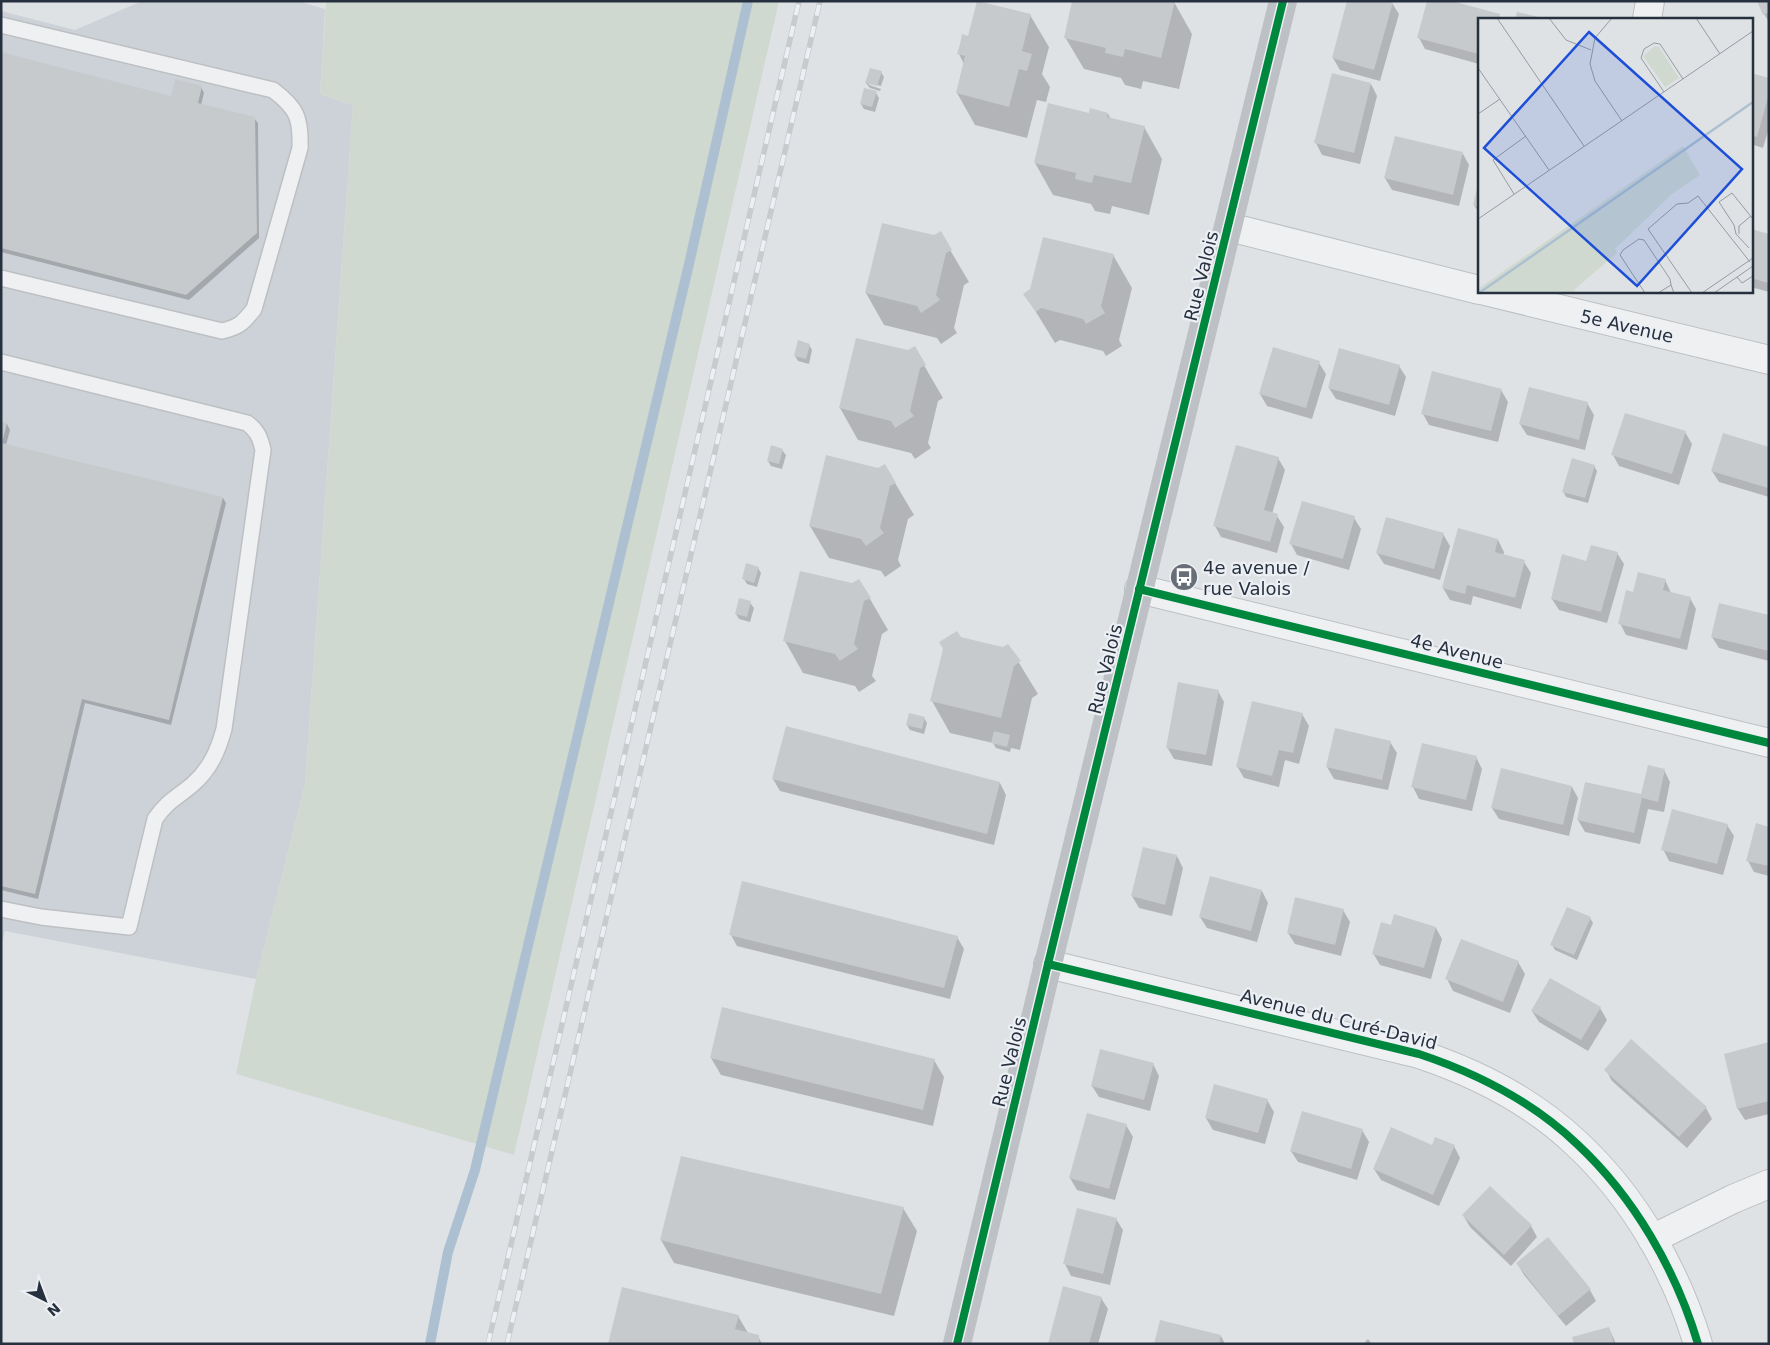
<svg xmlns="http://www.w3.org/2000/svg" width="1770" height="1345" viewBox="0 0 1770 1345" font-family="'DejaVu Sans',sans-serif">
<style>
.built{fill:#cdd2d8}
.green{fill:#d0d9d0}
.shadow{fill:#0003}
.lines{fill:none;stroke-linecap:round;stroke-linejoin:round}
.stream{stroke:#acc0d1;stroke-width:10}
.building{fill:#c7cacd}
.lane-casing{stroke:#bdc0c3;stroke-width:18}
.street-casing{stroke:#bdc0c3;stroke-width:30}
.lane{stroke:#eff0f1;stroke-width:15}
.street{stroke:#eff0f1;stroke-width:28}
.secondary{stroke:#bdc0c4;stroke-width:28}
.rail-casing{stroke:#c8cacc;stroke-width:5.5}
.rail{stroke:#ecf0f5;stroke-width:4;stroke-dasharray:11;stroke-linecap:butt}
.cycleway-casing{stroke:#ecf0f5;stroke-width:11}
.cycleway{stroke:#00873e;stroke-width:8}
.labels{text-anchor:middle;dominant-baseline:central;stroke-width:4.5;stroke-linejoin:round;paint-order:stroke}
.street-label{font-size:18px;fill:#26303e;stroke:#ecf0f5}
.poi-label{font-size:18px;fill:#26303e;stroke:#ecf0f5;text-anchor:start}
.inset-river{fill:none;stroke:#acc0d1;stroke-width:2.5}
.inset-road{fill:none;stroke:#959ba2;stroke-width:1}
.view{fill:#1d4ed8;fill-opacity:0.15;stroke:#1d4ed8;stroke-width:2.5}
.inset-edge{fill:none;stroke:#26303e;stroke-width:2.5}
</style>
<rect width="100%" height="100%" fill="#dfe2e5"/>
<path class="built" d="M 142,1 L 297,1 L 325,9 L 320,94 L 353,105 L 305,784 L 256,979 L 5,931 L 1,947 L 1,11 L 75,30 Z"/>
<path class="green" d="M 326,1 L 779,1 L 514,1155 L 236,1074 L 256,979 L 305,784 L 353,105 L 320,94 Z"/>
<g class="shadow">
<path d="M 1349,1 L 1386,1 L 1392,3 L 1399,14 L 1380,81 L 1340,70 L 1333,58 Z"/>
<path d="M 1429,1 L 1499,15 L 1501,19 L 1479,19 L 1479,64 L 1425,49 L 1419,38 Z"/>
<path d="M 1769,1 L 1769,22 L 1764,14 Z"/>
<path d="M 1174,2 L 1192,34 L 1179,89 L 1143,81 L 1141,89 L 1125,85 L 1121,78 L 1084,69 L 1065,37 Z"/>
<path d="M 1030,15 L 1049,47 L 1042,74 L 1050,87 L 1046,102 L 1037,100 L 1027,138 L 975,125 L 957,93 L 964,64 L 959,54 Z"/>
<path d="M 1,54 L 172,97 L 201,87 L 204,93 L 201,105 L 254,118 L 258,123 L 259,238 L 189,300 L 1,252 Z"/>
<path d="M 881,72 L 884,77 L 881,86 L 869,83 L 869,85 L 881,89 L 880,91 L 870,88 L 866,83 Z"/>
<path d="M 1751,74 L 1769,79 L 1769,128 L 1763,148 L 1751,144 Z"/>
<path d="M 1371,84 L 1377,96 L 1360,164 L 1322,155 L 1316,143 Z"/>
<path d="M 876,93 L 879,98 L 875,112 L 864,109 L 861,104 Z"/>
<path d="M 1108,114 L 1111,119 L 1144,127 L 1162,159 L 1149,215 L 1112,206 L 1110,214 L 1095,211 L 1091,204 L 1053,195 L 1035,163 L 1090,115 Z"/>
<path d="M 1463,154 L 1469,165 L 1459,206 L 1392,190 L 1385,178 Z"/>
<path d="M 1479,188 L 1479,213 L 1474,205 Z"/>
<path d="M 1751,231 L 1769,236 L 1769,292 L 1751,287 Z"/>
<path d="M 940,233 L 969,282 L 964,285 L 954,328 L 957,333 L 941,344 L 937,338 L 884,325 L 866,293 Z"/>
<path d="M 1113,255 L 1132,288 L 1119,340 L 1122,346 L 1106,356 L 1103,351 L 1060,340 L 1055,343 L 1025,294 Z"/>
<path d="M 857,340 L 908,352 L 914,348 L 943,398 L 938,401 L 928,443 L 931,448 L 915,459 L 911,453 L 858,440 L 840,408 Z"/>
<path d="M 809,345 L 812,350 L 809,364 L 798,361 L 795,356 Z"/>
<path d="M 1319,363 L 1326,374 L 1312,419 L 1267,406 L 1260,394 Z"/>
<path d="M 1399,366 L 1406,377 L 1395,416 L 1336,399 L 1329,388 Z"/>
<path d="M 1501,390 L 1508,402 L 1498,442 L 1429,425 L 1423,414 Z"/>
<path d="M 1587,403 L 1594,415 L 1585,450 L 1527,435 L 1520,424 Z"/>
<path d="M 1,423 L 7,424 L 10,430 L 6,445 L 223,498 L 226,503 L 171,725 L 85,703 L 38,899 L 1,890 Z"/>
<path d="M 1685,432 L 1692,444 L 1679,485 L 1619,466 L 1613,455 Z"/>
<path d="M 1769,448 L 1769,497 L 1719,482 L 1712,471 Z"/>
<path d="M 782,450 L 786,455 L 782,469 L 771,466 L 768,461 Z"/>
<path d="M 1278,458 L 1285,470 L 1272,514 L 1277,516 L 1284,527 L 1277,553 L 1221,537 L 1215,526 Z"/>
<path d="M 885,466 L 914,515 L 908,519 L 898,560 L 901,566 L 885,577 L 881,571 L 829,558 L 810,526 Z"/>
<path d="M 1594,466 L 1597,471 L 1588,503 L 1566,497 L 1563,491 Z"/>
<path d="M 1354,518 L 1361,529 L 1349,570 L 1297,555 L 1291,544 Z"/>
<path d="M 1443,534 L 1450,546 L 1440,580 L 1384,564 L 1377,553 Z"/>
<path d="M 1498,540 L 1504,552 L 1503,556 L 1524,562 L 1531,573 L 1521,609 L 1473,596 L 1471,605 L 1450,600 L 1443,588 Z"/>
<path d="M 1617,553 L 1624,564 L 1607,623 L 1559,610 L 1552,599 L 1587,562 Z"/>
<path d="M 758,568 L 761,573 L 757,587 L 747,584 L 744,579 Z"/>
<path d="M 801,572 L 870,599 L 888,630 L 882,634 L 872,676 L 876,681 L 859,692 L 855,686 L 803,673 L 785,641 Z"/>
<path d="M 1665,580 L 1671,593 L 1690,598 L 1696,609 L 1687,650 L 1626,635 L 1620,623 L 1634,593 Z"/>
<path d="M 750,603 L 754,608 L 750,622 L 739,619 L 736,614 Z"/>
<path d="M 1769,616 L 1769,661 L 1719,648 L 1712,637 Z"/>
<path d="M 960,638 L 1003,648 L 1008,645 L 1038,694 L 1032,698 L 1020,750 L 1011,748 L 1010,752 L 996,748 L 993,743 L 950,733 L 932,701 Z"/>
<path d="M 1218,691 L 1224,702 L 1212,766 L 1174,759 L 1167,747 Z"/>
<path d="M 1302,714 L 1309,726 L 1299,764 L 1285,760 L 1279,787 L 1244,778 L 1237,766 Z"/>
<path d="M 924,718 L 927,723 L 924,734 L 910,730 L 907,725 Z"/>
<path d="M 1390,742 L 1397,753 L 1388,790 L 1334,779 L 1327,767 Z"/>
<path d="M 1476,757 L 1482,769 L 1472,811 L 1419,799 L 1413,787 Z"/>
<path d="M 1664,770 L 1670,782 L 1664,812 L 1648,809 L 1640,844 L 1585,832 L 1578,820 L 1642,796 Z"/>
<path d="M 773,779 L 1000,783 L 1006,795 L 994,845 L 780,791 Z"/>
<path d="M 1572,787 L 1578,798 L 1569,836 L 1499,819 L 1492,808 Z"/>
<path d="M 1727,825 L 1734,836 L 1723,875 L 1669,861 L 1663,849 Z"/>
<path d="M 1769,828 L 1769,876 L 1754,872 L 1748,861 Z"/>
<path d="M 1177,856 L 1183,868 L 1172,916 L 1139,908 L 1132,896 Z"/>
<path d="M 1262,891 L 1268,903 L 1257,942 L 1207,928 L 1200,917 Z"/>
<path d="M 1343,910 L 1350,922 L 1341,956 L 1295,944 L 1288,933 Z"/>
<path d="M 1590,918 L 1593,923 L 1577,960 L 1555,950 L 1552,945 Z"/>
<path d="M 1392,927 L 1436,928 L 1442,939 L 1431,979 L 1380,965 L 1373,953 Z"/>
<path d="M 731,935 L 957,937 L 964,949 L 950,999 L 737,946 Z"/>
<path d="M 1518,962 L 1525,974 L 1510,1013 L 1453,991 L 1447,979 Z"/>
<path d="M 1600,1008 L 1607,1020 L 1588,1051 L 1539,1022 L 1532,1011 Z"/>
<path d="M 1769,1044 L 1769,1114 L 1745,1120 L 1738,1109 L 1725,1055 Z"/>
<path d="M 711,1058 L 934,1060 L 944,1077 L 933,1126 L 721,1075 Z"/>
<path d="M 1153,1064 L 1159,1076 L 1150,1111 L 1099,1097 L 1092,1086 Z"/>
<path d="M 1606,1070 L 1706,1108 L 1712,1119 L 1687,1148 L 1612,1081 Z"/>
<path d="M 1267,1100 L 1274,1112 L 1265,1144 L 1213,1130 L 1206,1118 Z"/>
<path d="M 1126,1125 L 1133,1137 L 1115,1200 L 1077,1190 L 1070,1178 Z"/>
<path d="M 1362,1130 L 1369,1142 L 1357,1180 L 1298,1162 L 1291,1151 Z"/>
<path d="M 1454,1146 L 1460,1158 L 1439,1206 L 1381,1180 L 1374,1169 L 1433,1147 Z"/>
<path d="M 903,1208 L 917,1231 L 894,1316 L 674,1263 L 661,1240 Z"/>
<path d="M 1463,1215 L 1531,1226 L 1537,1237 L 1511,1266 L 1470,1227 Z"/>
<path d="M 1116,1219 L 1123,1230 L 1110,1285 L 1071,1276 L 1065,1264 Z"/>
<path d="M 1517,1263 L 1590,1290 L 1596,1301 L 1566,1326 L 1524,1275 Z"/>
<path d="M 1101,1298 L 1108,1309 L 1098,1344 L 1049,1344 Z"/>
<path d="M 738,1316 L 748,1333 L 758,1336 L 762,1344 L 609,1344 Z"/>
<path d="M 1609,1328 L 1616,1344 L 1575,1344 Z"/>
<path d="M 1221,1336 L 1225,1344 L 1155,1344 Z"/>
<path d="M 1368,1339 L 1372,1344 L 1363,1344 Z"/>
</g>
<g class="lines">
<path class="stream" d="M 430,1344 L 448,1252 L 475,1170 L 689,264 L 748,1"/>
</g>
<g class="building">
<path d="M 977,1 L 1031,14 L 1022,51 L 1032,54 L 1027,71 L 1019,69 L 1009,107 L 956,93 L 965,56 L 957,54 L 960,44 L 962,34 L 968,36 Z"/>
<path d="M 1072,1 L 1175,1 L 1161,58 L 1125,49 L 1123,57 L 1105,53 L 1106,48 L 1064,38 Z"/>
<path d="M 1347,1 L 1393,2 L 1374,70 L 1332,58 Z"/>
<path d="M 1427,1 L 1452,1 L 1500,14 L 1499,19 L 1479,19 L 1479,54 L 1417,38 Z"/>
<path d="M 1757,1 L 1769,1 L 1769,12 L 1763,15 Z"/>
<path d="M 1517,12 L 1543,18 L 1543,19 L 1515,19 Z"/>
<path d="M 1,52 L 171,96 L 175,79 L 202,86 L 198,103 L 255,117 L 257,233 L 186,295 L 1,248 Z"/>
<path d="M 870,68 L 882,71 L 877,86 L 865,83 Z"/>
<path d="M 1332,73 L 1371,83 L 1354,153 L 1314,143 Z"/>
<path d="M 1751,73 L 1769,78 L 1769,94 L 1757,137 L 1751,135 Z"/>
<path d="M 864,88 L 877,91 L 872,107 L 860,104 Z"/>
<path d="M 1048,103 L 1089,113 L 1090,108 L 1108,113 L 1107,117 L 1145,126 L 1131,183 L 1094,175 L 1092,183 L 1075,179 L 1076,173 L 1034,163 Z"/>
<path d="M 1395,136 L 1463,152 L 1453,195 L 1384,178 Z"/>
<path d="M 1478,185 L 1479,185 L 1479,207 L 1473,205 Z"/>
<path d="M 882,223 L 934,235 L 941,231 L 952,250 L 946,253 L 936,295 L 940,300 L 921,313 L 917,306 L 865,293 Z"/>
<path d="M 1751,229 L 1769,234 L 1768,283 L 1751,278 Z"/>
<path d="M 1043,237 L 1114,254 L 1101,306 L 1105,313 L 1086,324 L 1083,319 L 1041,308 L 1036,312 L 1023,294 L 1030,289 Z"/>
<path d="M 856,338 L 908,350 L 915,346 L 926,365 L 920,368 L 910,411 L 914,416 L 895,428 L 891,421 L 839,408 Z"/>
<path d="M 798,340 L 810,344 L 806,359 L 794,356 Z"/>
<path d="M 1273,347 L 1320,361 L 1306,408 L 1259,394 Z"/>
<path d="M 1339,348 L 1400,365 L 1389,405 L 1328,388 Z"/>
<path d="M 1432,371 L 1502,389 L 1491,431 L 1421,414 Z"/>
<path d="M 1529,387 L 1588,402 L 1579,440 L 1519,424 Z"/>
<path d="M 1625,413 L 1686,431 L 1672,474 L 1611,455 Z"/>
<path d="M 1,422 L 7,423 L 2,443 L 223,497 L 169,720 L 82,699 L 35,894 L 1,886 Z"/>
<path d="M 1723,433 L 1769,447 L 1768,488 L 1711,471 Z"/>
<path d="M 771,445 L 783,449 L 779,464 L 767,461 Z"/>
<path d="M 1236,445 L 1279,457 L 1264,510 L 1278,514 L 1270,542 L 1213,526 Z"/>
<path d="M 826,455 L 878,468 L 885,464 L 896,483 L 890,486 L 880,528 L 884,533 L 866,546 L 861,539 L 809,526 Z"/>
<path d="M 1572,458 L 1595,465 L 1585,498 L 1562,492 Z"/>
<path d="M 1302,501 L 1355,516 L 1343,559 L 1289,544 Z"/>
<path d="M 1386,517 L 1444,533 L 1434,569 L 1376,553 Z"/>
<path d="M 1458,528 L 1498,539 L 1495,552 L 1525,560 L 1515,598 L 1467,585 L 1465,594 L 1442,588 Z"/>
<path d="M 1591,545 L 1618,552 L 1601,612 L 1551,599 L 1562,554 L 1586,561 Z"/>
<path d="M 746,563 L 759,567 L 754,583 L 742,579 Z"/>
<path d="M 800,571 L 852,583 L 859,579 L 871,598 L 864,601 L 854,644 L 858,649 L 840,661 L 835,654 L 783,641 Z"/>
<path d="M 1638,572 L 1666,579 L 1663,590 L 1691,597 L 1680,639 L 1618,624 L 1626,590 L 1633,592 Z"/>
<path d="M 739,598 L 751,601 L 747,617 L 735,614 Z"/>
<path d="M 1719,603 L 1769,615 L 1769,651 L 1711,637 Z"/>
<path d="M 957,631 L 961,637 L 981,642 L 1003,647 L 1008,644 L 1021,661 L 1014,666 L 1001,718 L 930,701 L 943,649 L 939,642 Z"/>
<path d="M 1178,682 L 1219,690 L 1206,755 L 1166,748 Z"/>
<path d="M 1252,701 L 1303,713 L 1293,753 L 1279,750 L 1272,776 L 1236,767 Z"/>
<path d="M 909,713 L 925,717 L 922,729 L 906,725 Z"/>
<path d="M 786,726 L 1000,782 L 987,834 L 772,779 Z"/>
<path d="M 1335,728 L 1391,741 L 1382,780 L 1326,767 Z"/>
<path d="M 994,731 L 1010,735 L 1007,747 L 991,743 Z"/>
<path d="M 1422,743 L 1477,756 L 1466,800 L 1411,787 Z"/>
<path d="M 1648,765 L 1665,769 L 1658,802 L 1642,798 L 1634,833 L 1577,820 L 1585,782 L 1641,794 Z"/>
<path d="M 1501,768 L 1572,786 L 1563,825 L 1491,808 Z"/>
<path d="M 1672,809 L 1728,824 L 1717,864 L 1661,850 Z"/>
<path d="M 1756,823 L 1769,827 L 1769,866 L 1746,861 Z"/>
<path d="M 1143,847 L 1177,855 L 1165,905 L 1131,896 Z"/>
<path d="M 1210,876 L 1262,890 L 1251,931 L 1199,917 Z"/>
<path d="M 742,881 L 958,936 L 944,988 L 729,935 Z"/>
<path d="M 1295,897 L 1344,909 L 1335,945 L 1287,933 Z"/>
<path d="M 1567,907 L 1591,917 L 1574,955 L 1550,945 Z"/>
<path d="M 1394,914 L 1436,927 L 1424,968 L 1372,954 L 1381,922 L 1391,925 Z"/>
<path d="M 1461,939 L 1519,961 L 1503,1002 L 1445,979 Z"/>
<path d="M 1550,978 L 1601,1007 L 1581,1040 L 1531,1011 Z"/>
<path d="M 722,1007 L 935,1059 L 923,1110 L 710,1058 Z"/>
<path d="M 1631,1039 L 1707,1107 L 1679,1137 L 1604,1070 Z"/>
<path d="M 1769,1042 L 1769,1101 L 1737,1109 L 1724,1054 Z"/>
<path d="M 1100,1049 L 1154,1063 L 1144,1100 L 1091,1086 Z"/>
<path d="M 1214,1084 L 1268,1099 L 1258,1133 L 1205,1118 Z"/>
<path d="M 1302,1111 L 1363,1129 L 1351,1169 L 1290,1151 Z"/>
<path d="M 1087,1113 L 1127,1124 L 1109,1189 L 1069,1178 Z"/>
<path d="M 1391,1127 L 1432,1145 L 1435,1137 L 1455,1145 L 1433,1195 L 1373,1169 Z"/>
<path d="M 681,1156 L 904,1207 L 881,1294 L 660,1240 Z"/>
<path d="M 1490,1186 L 1532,1225 L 1504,1255 L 1462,1215 Z"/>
<path d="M 1077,1208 L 1117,1218 L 1103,1274 L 1063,1264 Z"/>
<path d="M 1548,1237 L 1591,1289 L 1558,1316 L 1516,1263 Z"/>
<path d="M 1063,1286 L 1102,1297 L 1089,1344 L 1048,1344 Z"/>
<path d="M 622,1287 L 739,1315 L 735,1329 L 759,1335 L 759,1344 L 608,1344 Z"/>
<path d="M 1160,1320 L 1221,1335 L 1219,1344 L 1154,1344 Z"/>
<path d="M 1609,1327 L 1614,1344 L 1574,1344 L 1572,1337 Z"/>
</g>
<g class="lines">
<defs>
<g id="lane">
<path d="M 1,25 L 273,90 C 297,108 301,118 300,148 L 254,309 C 243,323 239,327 222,331 L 1,278"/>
<path d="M 1,362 L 247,423 C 257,430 260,437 263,450 L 224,729 C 218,751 210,769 193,784 C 178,797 167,801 155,819 L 129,927 L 41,917 L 1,909"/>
</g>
<g id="street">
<path d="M 1647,19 L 1650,1"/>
<path d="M 1229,227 L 1479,290"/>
<path d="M 1485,291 L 1769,360"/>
<path d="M 1139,589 L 1769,743"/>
<path d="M 1048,964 L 1419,1054 C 1476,1073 1533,1102 1577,1144 C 1634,1197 1676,1270 1698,1344"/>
<path d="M 1652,1239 L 1733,1199 L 1769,1184"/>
</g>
</defs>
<use href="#lane" class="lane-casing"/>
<use href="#street" class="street-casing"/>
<use href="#lane" class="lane"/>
<use href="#street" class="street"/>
<path class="secondary" d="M 957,1344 L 1048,964 L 1283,1"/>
<defs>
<g id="rail">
<path d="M 488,1344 L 799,1"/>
<path d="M 507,1344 L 820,1"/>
</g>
</defs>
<use href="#rail" class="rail-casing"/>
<use href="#rail" class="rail"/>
<defs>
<g id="cycleway">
<path d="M 1139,589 L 1769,743"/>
<path d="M 1048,964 L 1419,1054 C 1476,1073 1533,1102 1577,1144 C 1634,1197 1676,1270 1698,1344"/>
<path d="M 957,1344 L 1048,964 L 1283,1"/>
</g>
</defs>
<use href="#cycleway" class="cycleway-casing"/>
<use href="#cycleway" class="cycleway"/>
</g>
<defs>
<symbol id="bus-disc" viewBox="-11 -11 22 22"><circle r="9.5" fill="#676e78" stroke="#ecf0f5"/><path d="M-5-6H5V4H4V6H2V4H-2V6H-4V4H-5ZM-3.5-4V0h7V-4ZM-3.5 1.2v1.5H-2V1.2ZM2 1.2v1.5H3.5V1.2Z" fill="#fff"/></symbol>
</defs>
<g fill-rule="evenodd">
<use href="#bus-disc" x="1168" y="561" width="32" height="32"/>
</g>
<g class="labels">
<g class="street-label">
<text transform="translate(1201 276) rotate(-76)">Rue Valois</text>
<text transform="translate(1627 326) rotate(13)">5e Avenue</text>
<text transform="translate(1457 651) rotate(14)">4e Avenue</text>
<text transform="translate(1105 669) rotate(-76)">Rue Valois</text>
<text transform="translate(1339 1019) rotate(14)">Avenue du Curé-David</text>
<text transform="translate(1009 1062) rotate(-76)">Rue Valois</text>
</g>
<g class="poi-label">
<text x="1203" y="567">4e avenue /<tspan x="1203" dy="21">rue Valois</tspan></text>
</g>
</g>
<g transform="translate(1478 18)">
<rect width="275" height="275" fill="#dfe2e5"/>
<path d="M 177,28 L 181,29 L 201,60 L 187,69 L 165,38 ZM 205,128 L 222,157 L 194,176 L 137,231 L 139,235 L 96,272 L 98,275 L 0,275 L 0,271 Z" fill="#d0d9d0"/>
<path class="inset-river" d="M 1,275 L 275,84"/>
<path class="inset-road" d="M 19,0 L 106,128M 71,0 L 88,22 L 113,32M 134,0 L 117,20 L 112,46 L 117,63 L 144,103M 218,0 L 242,36M 0,50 L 71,152M 186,74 L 163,40 L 166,31 L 176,25 L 182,26 L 205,61M 0,96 L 22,81M 36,176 L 15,142 L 48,118M 0,201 L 275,13M 261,216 L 261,208 L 273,198M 271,230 L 258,216 L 256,207 L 241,184 L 254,175 L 275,201M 259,259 L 264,265 L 275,258M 167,275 L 142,237 L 145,232 L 161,221 L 166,222 L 192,261 L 193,267M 180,275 L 193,267 L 196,275M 214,275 L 170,211 L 199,186 L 210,185 L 220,178 L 272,244M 224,275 L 275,240M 236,275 L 275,248"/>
<path class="view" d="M 111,14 L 264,151 L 159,268 L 6,130 Z"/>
<rect width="275" height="275" class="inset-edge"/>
</g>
<rect width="1770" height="1345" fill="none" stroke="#26303e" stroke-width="5"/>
<g transform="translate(45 1300) rotate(138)" stroke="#ecf0f5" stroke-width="4" paint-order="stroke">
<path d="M0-4L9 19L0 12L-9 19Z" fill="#26303e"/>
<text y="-8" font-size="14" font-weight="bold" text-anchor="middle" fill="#26303e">N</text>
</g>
</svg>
